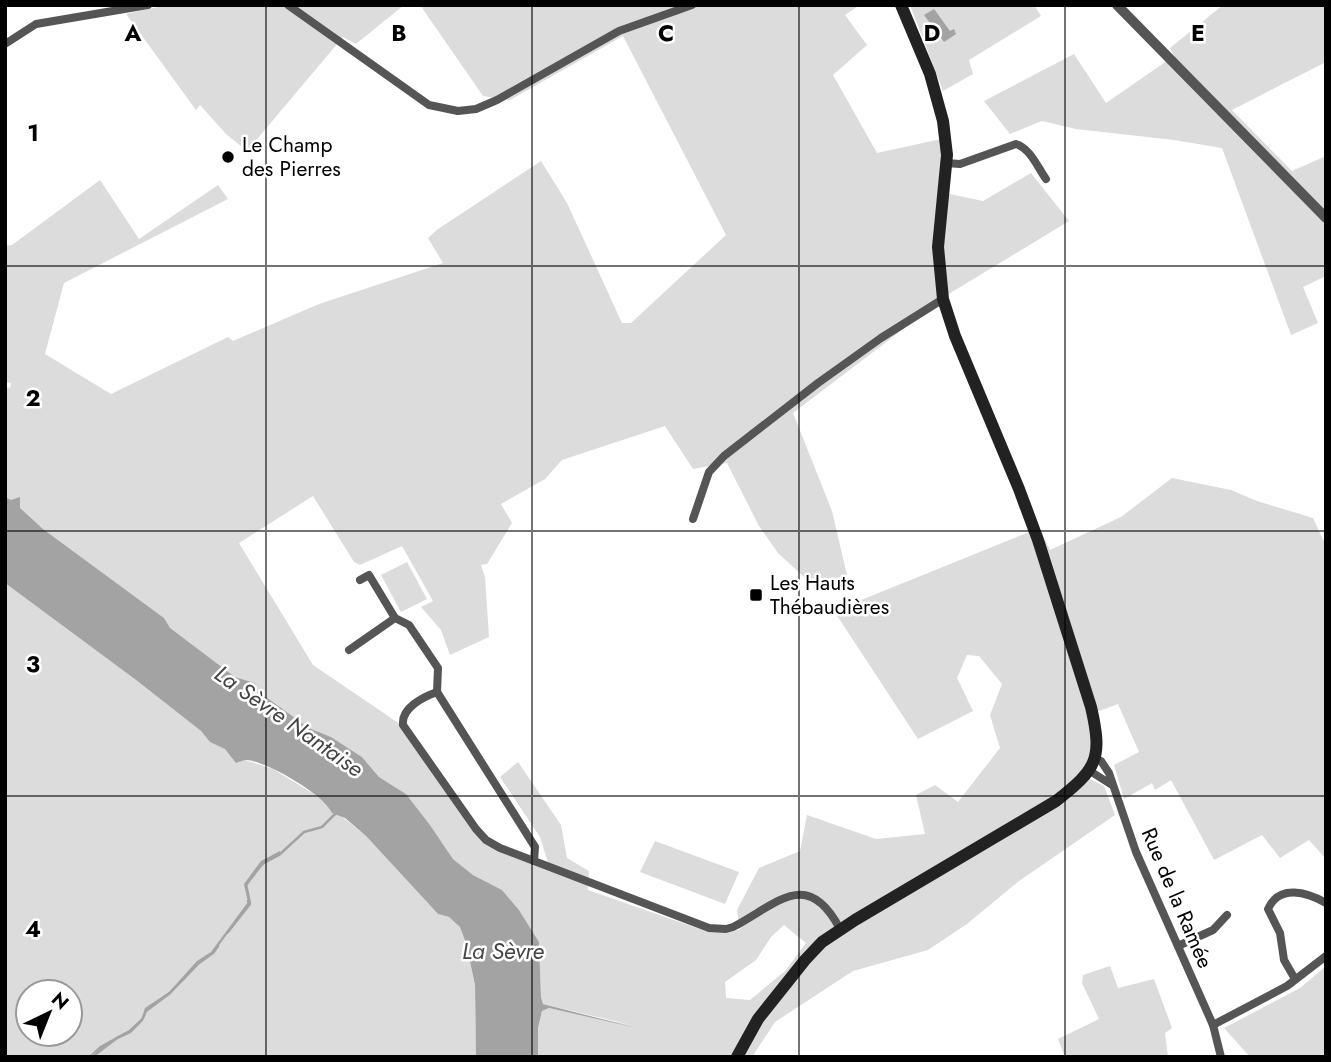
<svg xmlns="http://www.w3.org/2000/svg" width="1331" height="1062" viewBox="0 0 1331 1062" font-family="Jost,sans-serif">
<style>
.green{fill:#dcdcdc;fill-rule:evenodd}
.water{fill:#a3a3a3}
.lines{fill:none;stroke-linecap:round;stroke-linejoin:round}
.stream{stroke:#a3a3a3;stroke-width:2.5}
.minor{stroke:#555;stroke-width:8}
.tertiary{stroke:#555;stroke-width:10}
.secondary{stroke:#222;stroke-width:12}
.grid{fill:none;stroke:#000;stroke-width:2;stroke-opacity:0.55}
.poi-dot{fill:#000;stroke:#fff;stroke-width:2.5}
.labels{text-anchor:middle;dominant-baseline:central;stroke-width:5;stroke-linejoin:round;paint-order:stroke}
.poi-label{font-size:21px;fill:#000;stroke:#fff;text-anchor:start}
.street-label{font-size:21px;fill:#000;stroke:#fff}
.water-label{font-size:23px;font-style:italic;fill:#444;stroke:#fff}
.grid-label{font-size:23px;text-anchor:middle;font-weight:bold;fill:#000;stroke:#fff;stroke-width:5;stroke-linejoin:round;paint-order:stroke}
</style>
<rect width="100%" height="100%" fill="#fff"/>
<g class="green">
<path d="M 167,5 L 404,5 L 356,44 L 343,37 L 247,151 L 226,134 L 200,105 L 196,110 L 126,14 Z"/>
<path d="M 420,5 L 860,5 L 845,15 L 867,45 L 833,75 L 877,153 L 941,139 L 940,192 L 983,201 L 1031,173 L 1069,221 L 952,292 L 793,413 L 832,511 L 847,575 L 817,589 L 778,553 L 759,526 L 727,463 L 693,469 L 665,426 L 562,460 L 545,479 L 501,504 L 512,523 L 487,564 L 481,565 L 485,577 L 489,637 L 450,655 L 441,630 L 421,607 L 433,601 L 402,546 L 360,565 L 354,562 L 313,496 L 239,543 L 313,665 L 397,722 L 485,844 L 551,872 L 540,837 L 500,777 L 518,762 L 561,825 L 567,858 L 589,871 L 588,890 L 708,932 L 740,930 L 737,910 L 759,868 L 800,851 L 807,815 L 876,839 L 925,834 L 916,795 L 935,785 L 958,802 L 1000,748 L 990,715 L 1002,684 L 979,656 L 967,655 L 957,678 L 973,711 L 918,739 L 834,611 L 1039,528 L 1050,550 L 1121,517 L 1172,478 L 1231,490 L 1257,501 L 1313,518 L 1323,540 L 1326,539 L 1326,859 L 1309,840 L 1280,858 L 1262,835 L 1214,860 L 1171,780 L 1155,790 L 1152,783 L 1124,799 L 1114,765 L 1139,752 L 1118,704 L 1088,715 L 1093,749 L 1082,775 L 1104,786 L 1115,815 L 1019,881 L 967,924 L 928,950 L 853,971 L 775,1022 L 752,1057 L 538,1057 L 538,1028 L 542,1011 L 549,1008 L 635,1026 L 543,1004 L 541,997 L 539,942 L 519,910 L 502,890 L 473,875 L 453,859 L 430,825 L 406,794 L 379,777 L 362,757 L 331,737 L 309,728 L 259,692 L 255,683 L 235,677 L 169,628 L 164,618 L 43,529 L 5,497 L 5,387 L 10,388 L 11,383 L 5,382 L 5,246 L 12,245 L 100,180 L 139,239 L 218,185 L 228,199 L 64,283 L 45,354 L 111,394 L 228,337 L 233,341 L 319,304 L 443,263 L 428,238 L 438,229 L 541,161 L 567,203 L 622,323 L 631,323 L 726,235 L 623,36 L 510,100 L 483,96 ZM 784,925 L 806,943 L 785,971 L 750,1000 L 726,998 L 725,982 L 756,960 L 771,937 Z"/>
<path d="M 910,5 L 1034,5 L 1041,16 L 969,60 L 973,74 L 943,91 Z"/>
<path d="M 1223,5 L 1326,5 L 1326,62 L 1232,110 L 1292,171 L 1326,156 L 1326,276 L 1303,287 L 1318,323 L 1291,335 L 1222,148 L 1174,140 L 1076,129 L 1042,121 L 1010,134 L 984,101 L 1074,54 L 1106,103 L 1174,56 L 1170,48 Z"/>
<path d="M 407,562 L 427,599 L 401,612 L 381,575 Z"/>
<path d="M 5,583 L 136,680 L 201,731 L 210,742 L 225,748 L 236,762 L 245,760 L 273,769 L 314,794 L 366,836 L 438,914 L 449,917 L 461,927 L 466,943 L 475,985 L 476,1057 L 5,1057 ZM 28,992 L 70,992 L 70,1034 L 28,1034 Z"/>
<path d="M 655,841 L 739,872 L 725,904 L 640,872 Z"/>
<path d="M 1110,966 L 1118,988 L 1154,979 L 1172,1028 L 1165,1033 L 1168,1057 L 1065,1057 L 1058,1039 L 1099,1019 L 1082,983 L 1083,975 Z"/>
<path d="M 1326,966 L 1326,1057 L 1250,1057 L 1224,1028 L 1300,988 Z"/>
</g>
<g class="water">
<path d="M 934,9 L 950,31 L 954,29 L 956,34 L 944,42 L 924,15 Z"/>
<path d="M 5,497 L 11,500 L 20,497 L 20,508 L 43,529 L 164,618 L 170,628 L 235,677 L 255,683 L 259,692 L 309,728 L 331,737 L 362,757 L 379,777 L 406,794 L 430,825 L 453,859 L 473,875 L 502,890 L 519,910 L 539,942 L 541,997 L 543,1004 L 637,1028 L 549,1008 L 542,1011 L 538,1028 L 538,1057 L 476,1057 L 475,985 L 466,943 L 460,927 L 449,917 L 438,914 L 366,836 L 345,818 L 332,813 C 325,795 266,761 247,760 C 243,760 239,762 236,763 L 225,749 L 210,742 L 201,731 L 136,680 L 5,583 Z"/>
<path d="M 280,851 L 280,854 C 260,864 261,870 247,883 L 251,902 L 214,952 L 199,962 L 185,979 L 154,1006 L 147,1009 L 143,1020 L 130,1031 L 88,1057 L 100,1046 L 129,1030 L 142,1018 L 145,1008 L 169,992 L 197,961 L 211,952 L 248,902 L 244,884 L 261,861 Z"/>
</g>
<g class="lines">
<g class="stream">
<path d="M 246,885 L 262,864 L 279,855 L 304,832 L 322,827 L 336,813"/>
<path d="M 228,932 L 250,904 L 248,901"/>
<path d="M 92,1057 L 117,1038 L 130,1032 L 142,1020 L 146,1011 L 170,993 L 199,963 L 213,953 L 218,946"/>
</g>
<g class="minor">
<path d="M 288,5 L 429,105 L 458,111 L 476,109 L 497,100 L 619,31 L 692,5"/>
<path d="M 5,44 L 36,24 L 148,5"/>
<path d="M 946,163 L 960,164 L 1016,144 C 1030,148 1038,168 1046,179"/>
<path d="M 693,519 L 709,472 L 724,456 L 818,383 L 881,338 L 943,299"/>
<path d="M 360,580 L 369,575 L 395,618"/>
<path d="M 349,650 L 395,618 L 409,625 L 438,668 L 437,692 C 423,697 401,708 403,725 L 476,829 L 486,840 L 500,848 L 709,928 L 726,929 L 733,927 C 776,905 807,866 840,929"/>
<path d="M 437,692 L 535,847 L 534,861"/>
<path d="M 1095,758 L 1101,761 L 1109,773 L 1136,852 L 1213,1025 L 1221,1057"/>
<path d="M 1090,771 L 1112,785"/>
<path d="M 1178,946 L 1213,930 L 1227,915"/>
<path d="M 1295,979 L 1284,960 L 1280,933 L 1268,909 C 1279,884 1307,892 1326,903"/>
<path d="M 1213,1025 L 1287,986 L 1326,956"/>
</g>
<path class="tertiary" d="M 1117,5 L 1326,218"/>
<path class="secondary" d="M 737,1057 L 758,1019 L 805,960 L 822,942 L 855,920 L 1056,801 C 1097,769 1103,759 1091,707 L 1038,540 L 1019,489 L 955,336 L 943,299 L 938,247 L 947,155 L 943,121 L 930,74 L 901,5"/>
</g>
<path class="grid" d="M 266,5 L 266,1057M 532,5 L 532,1057M 799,5 L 799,1057M 1065,5 L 1065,1057M 5,266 L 1326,266M 5,531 L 1326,531M 5,796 L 1326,796"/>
<g class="poi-dot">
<circle cx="228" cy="157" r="7"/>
<rect x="749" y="588" width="14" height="14" rx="3.5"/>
</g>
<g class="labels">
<g class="poi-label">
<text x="242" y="145">Le Champ<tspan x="242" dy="24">des Pierres</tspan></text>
<text x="770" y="583">Les Hauts<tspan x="770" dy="24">Thébaudières</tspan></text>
</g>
<g class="street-label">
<text transform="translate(1177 898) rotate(67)">Rue de la Ramée</text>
</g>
<g class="water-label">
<text transform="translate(289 721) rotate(35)">La Sèvre Nantaise</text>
<text x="503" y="951">La Sèvre</text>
</g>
</g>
<g class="grid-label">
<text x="133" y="41">A</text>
<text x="399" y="41">B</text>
<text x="666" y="41">C</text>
<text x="932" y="41">D</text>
<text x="1198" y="41">E</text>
<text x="33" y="141">1</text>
<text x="33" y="406">2</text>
<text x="33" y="672">3</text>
<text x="33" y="937">4</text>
</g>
<rect width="1331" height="1062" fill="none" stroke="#000000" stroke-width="14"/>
<g transform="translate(49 1013) rotate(43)"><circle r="33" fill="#ffffff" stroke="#999999" stroke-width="2"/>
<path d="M0-5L12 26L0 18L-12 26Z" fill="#000000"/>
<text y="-10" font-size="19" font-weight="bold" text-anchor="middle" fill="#000000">N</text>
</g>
</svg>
